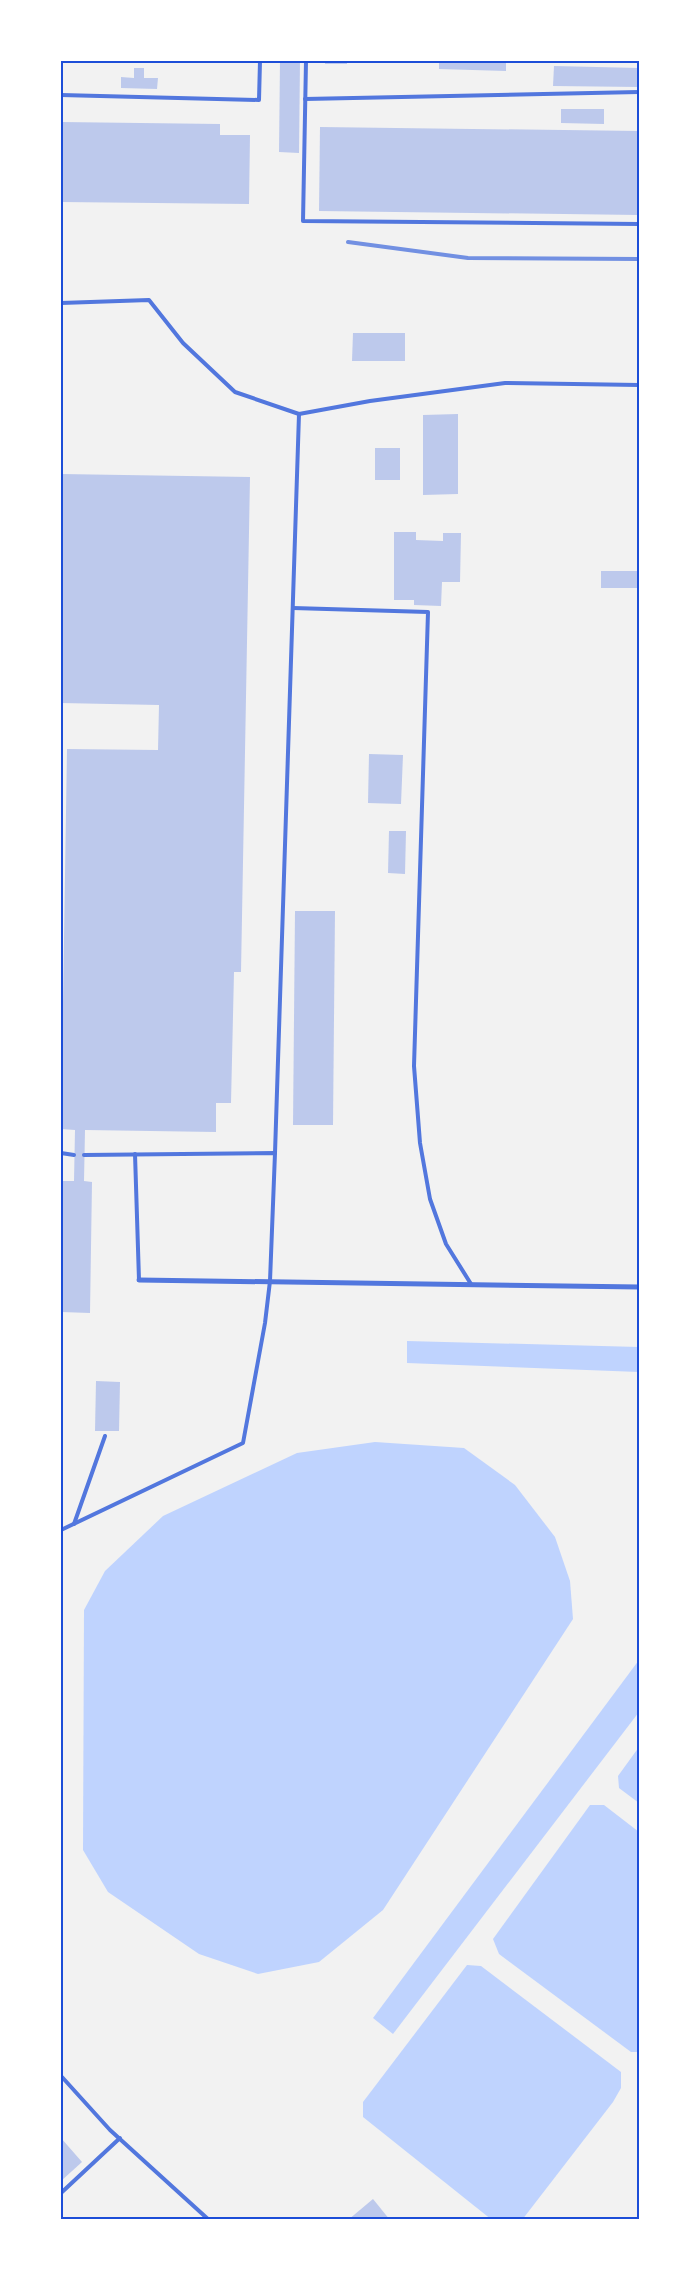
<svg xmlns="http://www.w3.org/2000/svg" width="700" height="2281" viewBox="0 0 700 2281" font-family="'Golos Text',sans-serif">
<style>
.water{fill:#bfd3fe}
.building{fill:#bdc9ec}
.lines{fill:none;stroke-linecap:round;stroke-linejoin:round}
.service{stroke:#5277de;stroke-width:4}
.minor{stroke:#5277de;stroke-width:5}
.rail{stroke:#7290e2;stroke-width:4}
.neatline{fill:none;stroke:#1d4ed8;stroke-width:2}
</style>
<rect width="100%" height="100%" fill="#f2f2f2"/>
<g class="water">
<path d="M 407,1341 L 639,1347 L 639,1372 L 407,1363 Z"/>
<path d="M 375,1442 L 464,1448 L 515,1485 L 555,1537 L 570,1581 L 573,1619 L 383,1910 L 319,1962 L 258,1974 L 199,1954 L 108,1892 L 83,1850 L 84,1610 L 105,1571 L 163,1516 L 297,1453 Z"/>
<path d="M 639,1660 L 639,1712 L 393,2034 L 373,2018 Z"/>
<path d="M 639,1747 L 639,1803 L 619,1788 L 618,1776 Z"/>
<path d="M 590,1805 L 604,1805 L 639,1832 L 639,2052 L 631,2052 L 499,1954 L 493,1939 Z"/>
<path d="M 467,1965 L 481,1966 L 621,2072 L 621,2088 L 613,2102 L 522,2220 L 492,2220 L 363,2117 L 363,2102 Z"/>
</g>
<g class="building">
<path d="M 280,61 L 300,61 L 299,153 L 279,152 Z"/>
<rect x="325" y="61" width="22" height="3"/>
<path d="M 439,61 L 506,61 L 506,71 L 439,69 Z"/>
<path d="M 554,66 L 639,68 L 639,87 L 553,86 Z"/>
<path d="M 134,68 L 144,68 L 144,78 L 158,78 L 157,89 L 121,88 L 121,77 L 134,78 Z"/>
<path d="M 561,109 L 604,109 L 604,124 L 561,123 Z"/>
<path d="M 61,122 L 220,124 L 220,135 L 250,135 L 249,204 L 61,202 Z"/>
<path d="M 320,127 L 639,131 L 639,215 L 319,211 Z"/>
<path d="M 353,333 L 405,333 L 405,361 L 352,361 Z"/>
<path d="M 458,414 L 458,494 L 423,495 L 423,415 Z"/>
<rect x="375" y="448" width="25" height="32"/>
<path d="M 61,474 L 250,477 L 241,972 L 234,972 L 231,1103 L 216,1103 L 216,1132 L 85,1130 L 84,1181 L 92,1182 L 90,1313 L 61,1312 L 61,1181 L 74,1181 L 75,1130 L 61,1129 L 67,749 L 158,750 L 159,705 L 61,703 Z"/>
<path d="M 394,532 L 416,532 L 416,540 L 443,541 L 443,533 L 461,533 L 460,582 L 442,582 L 441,606 L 414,605 L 414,600 L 394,600 Z"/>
<rect x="601" y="571" width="38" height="17"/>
<path d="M 369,754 L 403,755 L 401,804 L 368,803 Z"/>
<path d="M 389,831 L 406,831 L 405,874 L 388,873 Z"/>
<path d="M 295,911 L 335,911 L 333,1125 L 293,1125 Z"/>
<path d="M 96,1381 L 120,1382 L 119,1431 L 95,1431 Z"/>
<path d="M 61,2138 L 82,2162 L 61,2181 Z"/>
<path d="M 373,2199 L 390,2220 L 348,2220 Z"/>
</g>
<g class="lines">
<g class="service">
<path d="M 306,61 L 303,221 L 639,224"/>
<path d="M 61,95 L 259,100 L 260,61"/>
<path d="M 305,99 L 639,92"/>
<path d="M 61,303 L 149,300 L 183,343 L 235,392 L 299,414 L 370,401 L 505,383 L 639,385"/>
<path d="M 293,608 L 428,612 L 414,1066 L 420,1143 L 430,1199 L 446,1244 L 471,1284"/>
<path d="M 61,1153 L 74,1155"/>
<path d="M 275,1153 L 299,414"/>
<path d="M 135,1154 L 139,1280"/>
<path d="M 74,1524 L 105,1436"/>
<path d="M 61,1530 L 243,1443 L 265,1323 L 270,1281 L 275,1153 L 84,1155"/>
<path d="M 61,2066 L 61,2078"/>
<path d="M 62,2077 L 110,2130 L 209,2220"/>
<path d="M 61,2193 L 120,2138"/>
</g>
<path class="minor" d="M 139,1280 L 639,1287"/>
<path class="rail" d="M 348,242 L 468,258 L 639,259"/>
</g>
<rect width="700" height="2281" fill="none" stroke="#ffffff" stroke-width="125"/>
<rect x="62" y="62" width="576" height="2156" class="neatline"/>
</svg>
